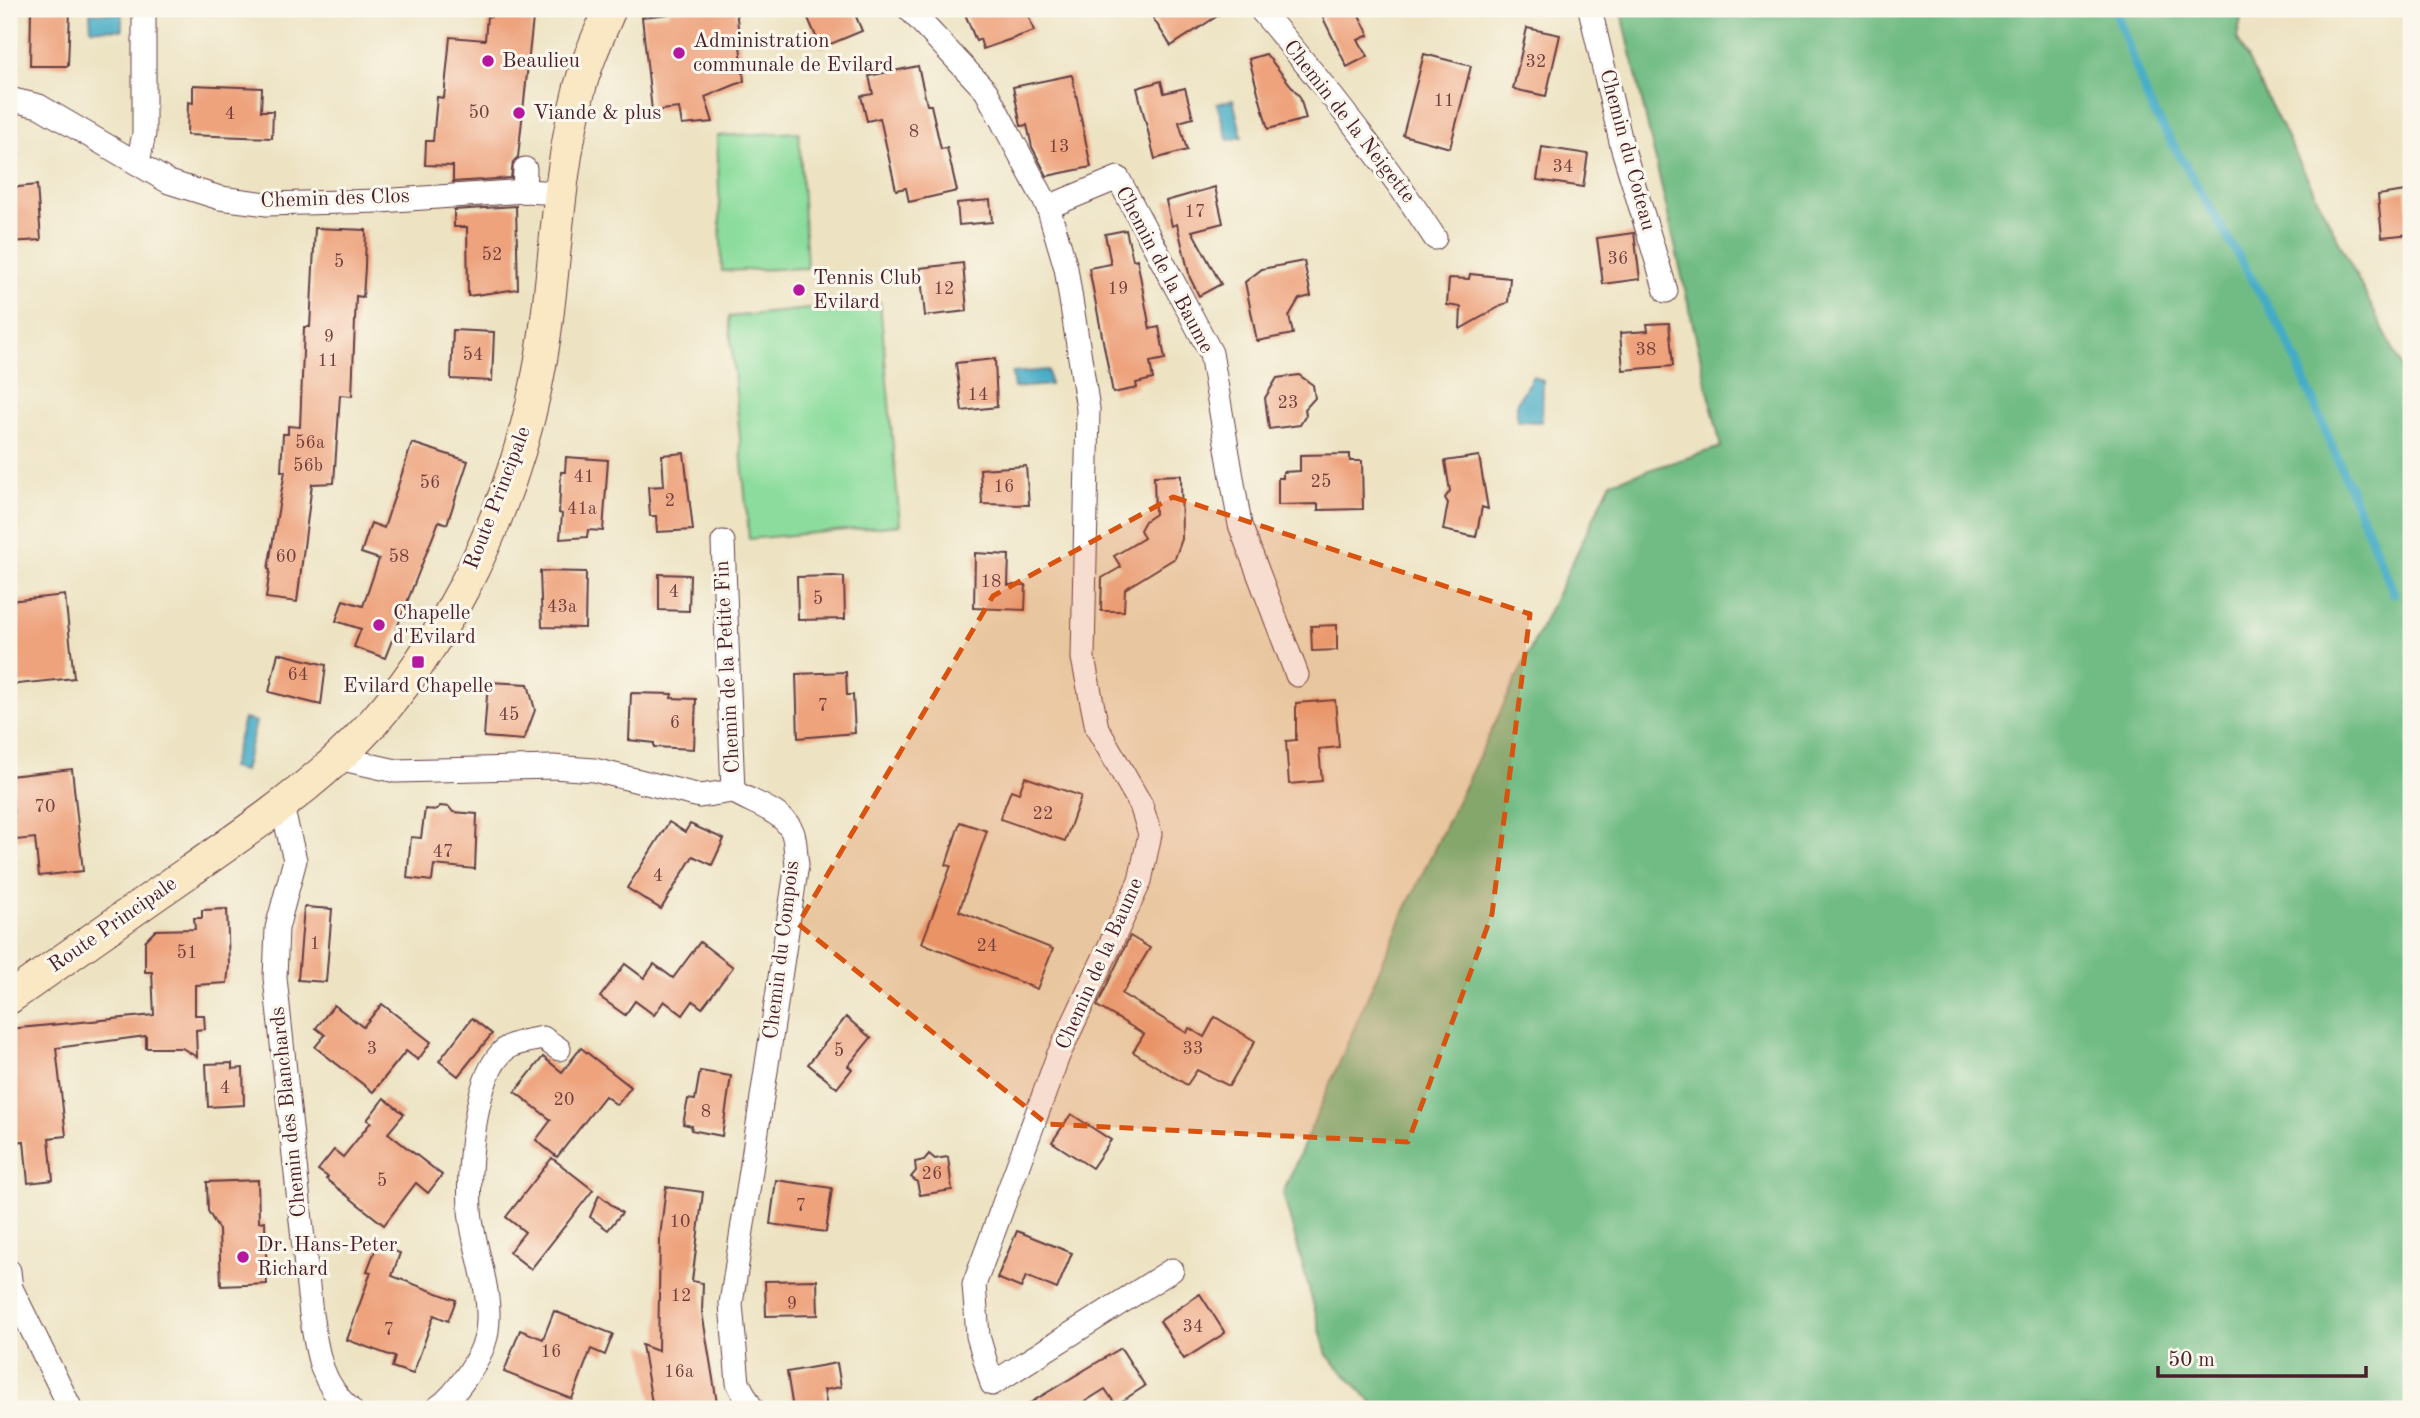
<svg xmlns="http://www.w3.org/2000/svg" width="2420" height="1418" viewBox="0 0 2420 1418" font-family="'Old Standard TT',serif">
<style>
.green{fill:#8cdd9d;stroke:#6b7e64;stroke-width:2}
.forest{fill:#71bc84;stroke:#5e6e58;stroke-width:2}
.water{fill:#45acc5;stroke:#486678;stroke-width:2}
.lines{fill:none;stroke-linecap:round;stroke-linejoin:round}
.stream{stroke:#45acc5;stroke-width:9}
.building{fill:#eea37d}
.street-casing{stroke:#623c42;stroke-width:25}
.secondary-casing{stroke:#623c42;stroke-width:34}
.street{stroke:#fff;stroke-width:23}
.secondary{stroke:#fae7c3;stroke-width:32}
.marked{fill:#d8530f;fill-opacity:0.2;stroke:#d8530f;stroke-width:5;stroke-dasharray:14 9;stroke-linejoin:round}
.poi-dot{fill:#b5179e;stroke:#fbf7ec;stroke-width:2.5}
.labels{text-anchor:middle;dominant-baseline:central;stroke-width:6;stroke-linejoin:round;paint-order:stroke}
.number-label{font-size:18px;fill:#734040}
.poi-label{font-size:21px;fill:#4a1f2b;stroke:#fbf7ec;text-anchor:start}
.street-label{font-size:21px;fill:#4a1f2b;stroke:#fbf7ec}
</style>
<rect width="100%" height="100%" fill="#fbf7ec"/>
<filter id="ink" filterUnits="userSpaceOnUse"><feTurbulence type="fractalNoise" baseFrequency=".0143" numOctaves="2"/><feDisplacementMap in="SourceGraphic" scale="14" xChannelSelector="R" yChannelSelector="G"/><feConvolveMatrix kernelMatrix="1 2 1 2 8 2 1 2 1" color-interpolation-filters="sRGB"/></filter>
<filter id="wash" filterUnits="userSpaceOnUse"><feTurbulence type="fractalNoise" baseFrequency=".00686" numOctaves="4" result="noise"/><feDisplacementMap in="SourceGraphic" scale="28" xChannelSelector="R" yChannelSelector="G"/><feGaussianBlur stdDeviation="1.57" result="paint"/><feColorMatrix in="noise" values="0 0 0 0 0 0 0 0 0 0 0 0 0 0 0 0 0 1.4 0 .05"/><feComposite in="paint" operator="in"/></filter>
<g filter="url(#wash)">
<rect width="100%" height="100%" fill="#ede3c3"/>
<g class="green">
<path d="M 799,132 L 807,268 L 722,271 L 717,136 Z"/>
<path d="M 880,302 L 900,525 L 749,539 L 729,317 Z"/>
</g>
<path class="forest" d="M 1621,9 L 2243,9 L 2237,38 L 2411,385 L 2411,1409 L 1378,1409 L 1327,1355 L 1283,1193 L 1405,910 L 1611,482 L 1721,447 Z"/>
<g class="water">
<path d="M 90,13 L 122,13 L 122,30 L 91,29 Z"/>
<path d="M 1233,100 L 1242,137 L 1228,140 L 1217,104 Z"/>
<path d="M 1048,370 L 1050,385 L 1014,388 L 1012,373 Z"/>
<path d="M 1533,376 L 1543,381 L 1542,422 L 1517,421 L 1517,402 Z"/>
<path d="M 244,719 L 256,722 L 244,771 L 231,768 Z"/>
</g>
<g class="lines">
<path class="stream" d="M 2115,9 L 2150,105 L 2287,339 L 2394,593"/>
</g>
<g id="blocks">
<g class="building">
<path d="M 31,9 L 70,9 L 68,66 L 30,66 Z"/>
<path d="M 491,9 L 534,9 L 518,157 L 513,162 L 511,178 L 453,182 L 453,166 L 425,165 L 426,141 L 433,141 L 437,97 L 444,98 L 450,37 L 485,40 L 487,16 L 491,17 Z"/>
<path d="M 669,9 L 736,9 L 744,81 L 705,97 L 713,122 L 682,125 L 679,108 L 652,111 L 642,17 L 670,14 Z"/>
<path d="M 804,9 L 853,9 L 862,31 L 821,48 Z"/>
<path d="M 963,9 L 1026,9 L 1034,31 L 983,49 L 980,39 L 976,41 Z"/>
<path d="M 1166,9 L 1228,9 L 1171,46 L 1153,18 Z"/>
<path d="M 1336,9 L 1356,9 L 1369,35 L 1358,40 L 1368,56 L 1347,67 L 1322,16 Z"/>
<path d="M 1527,28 L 1560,35 L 1546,96 L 1513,89 Z"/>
<path d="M 1266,54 L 1300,97 L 1306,119 L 1268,129 L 1249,59 Z"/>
<path d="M 1424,54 L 1471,66 L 1450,148 L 1403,135 Z"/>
<path d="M 918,66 L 927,105 L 931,105 L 941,149 L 947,148 L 957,191 L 909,202 L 906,188 L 896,190 L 880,118 L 867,121 L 861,96 L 873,94 L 869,76 Z"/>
<path d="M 1072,75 L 1091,167 L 1047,176 L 1032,147 L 1027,125 L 1021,126 L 1013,87 Z"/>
<path d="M 1161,81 L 1164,93 L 1185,88 L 1193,118 L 1179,122 L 1187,150 L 1155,159 L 1137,88 Z"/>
<path d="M 193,85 L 262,88 L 261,111 L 273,111 L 272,138 L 187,135 L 188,102 L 193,103 Z"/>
<path d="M 1542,147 L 1588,154 L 1583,187 L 1537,180 Z"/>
<path d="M 37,185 L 41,240 L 9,242 L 9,188 Z"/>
<path d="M 1215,187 L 1223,223 L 1192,231 L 1221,284 L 1199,296 L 1190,278 L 1177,224 L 1172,226 L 1166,201 Z"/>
<path d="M 2406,191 L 2411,234 L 2382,237 L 2378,195 Z"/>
<path d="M 990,200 L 992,222 L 959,225 L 957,203 Z"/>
<path d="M 516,206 L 518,289 L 468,296 L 467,227 L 454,227 L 454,210 Z"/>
<path d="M 315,228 L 366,230 L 365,267 L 363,297 L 356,296 L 352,396 L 340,395 L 334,483 L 312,484 L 297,602 L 266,598 L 270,570 L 268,569 L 285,471 L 281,471 L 283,434 L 288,434 L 288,426 L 300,427 L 304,327 L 310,327 Z"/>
<path d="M 1126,230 L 1133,260 L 1137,259 L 1150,329 L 1159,327 L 1165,359 L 1150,362 L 1153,379 L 1136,383 L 1137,388 L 1113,393 L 1089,268 L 1111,264 L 1105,234 Z"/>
<path d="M 1634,233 L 1640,279 L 1603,284 L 1597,238 Z"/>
<path d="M 1304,261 L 1311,296 L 1299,299 L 1289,316 L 1293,334 L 1257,341 L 1245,282 L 1262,269 Z"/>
<path d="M 963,263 L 967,311 L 925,316 L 920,268 Z"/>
<path d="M 1470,274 L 1510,278 L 1508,302 L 1460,329 L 1461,307 L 1447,305 L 1449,278 L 1469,279 Z"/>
<path d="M 1669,323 L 1673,366 L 1623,370 L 1620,333 L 1648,331 L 1647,324 Z"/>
<path d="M 453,330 L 494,332 L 492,381 L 451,379 Z"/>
<path d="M 995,359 L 997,407 L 962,411 L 956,363 Z"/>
<path d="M 1299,375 L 1313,385 L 1315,398 L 1305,409 L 1306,415 L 1300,425 L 1269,429 L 1265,398 L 1277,378 Z"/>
<path d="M 412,443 L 468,461 L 447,524 L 439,521 L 385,658 L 354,647 L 361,629 L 336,621 L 343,600 L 363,606 L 379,559 L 361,553 L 371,523 L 384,528 Z"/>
<path d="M 684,453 L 693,530 L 657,532 L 656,516 L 650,516 L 648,487 L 664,486 L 662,455 Z"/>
<path d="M 1350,454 L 1350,461 L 1362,461 L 1363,509 L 1318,510 L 1318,504 L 1278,505 L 1278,478 L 1283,478 L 1283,472 L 1300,471 L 1300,455 Z"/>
<path d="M 1479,456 L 1488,509 L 1482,507 L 1476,537 L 1443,530 L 1448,503 L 1445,498 L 1450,491 L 1445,461 Z"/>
<path d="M 566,457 L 608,460 L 603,531 L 588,530 L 587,537 L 560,539 L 562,514 L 559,513 L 561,472 L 565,472 Z"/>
<path d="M 1026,466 L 1029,505 L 982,504 L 980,469 Z"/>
<path d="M 1181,475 L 1182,539 L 1175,558 L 1125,589 L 1124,611 L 1101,611 L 1102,578 L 1121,567 L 1114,556 L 1144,538 L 1140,530 L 1145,521 L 1155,514 L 1154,476 Z"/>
<path d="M 975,553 L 1009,555 L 1008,585 L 1026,585 L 1025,610 L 974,608 Z"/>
<path d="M 540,571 L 586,572 L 585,628 L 542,627 Z"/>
<path d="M 659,574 L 690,575 L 689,611 L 659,610 Z"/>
<path d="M 833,576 L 844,577 L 845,619 L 798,620 L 797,577 Z"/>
<path d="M 65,595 L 74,678 L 9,685 L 9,601 Z"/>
<path d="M 1337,625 L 1337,650 L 1312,651 L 1311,626 Z"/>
<path d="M 278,653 L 326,665 L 321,705 L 269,692 Z"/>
<path d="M 846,672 L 847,695 L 853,695 L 855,733 L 798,738 L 796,674 Z"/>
<path d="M 488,682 L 528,684 L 535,710 L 524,740 L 484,737 Z"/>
<path d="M 631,693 L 672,694 L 671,698 L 696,699 L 694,749 L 654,747 L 654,743 L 629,740 Z"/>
<path d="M 1335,700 L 1339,747 L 1319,749 L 1322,781 L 1289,784 L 1286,741 L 1296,740 L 1296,703 Z"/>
<path d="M 72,769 L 83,871 L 39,876 L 35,838 L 16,840 L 10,776 Z"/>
<path d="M 1025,777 L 1081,796 L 1065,841 L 1000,819 L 1011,790 L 1019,793 Z"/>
<path d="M 440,806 L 449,807 L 453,812 L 477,814 L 475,869 L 434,865 L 432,881 L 407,878 L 411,837 L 421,838 L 425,809 L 436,810 Z"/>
<path d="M 669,822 L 685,832 L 690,824 L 724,839 L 712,865 L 693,856 L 661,909 L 627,888 Z"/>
<path d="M 960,822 L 987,831 L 959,911 L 1053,949 L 1037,989 L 922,943 L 951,866 L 946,865 Z"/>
<path d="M 304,907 L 332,909 L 326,982 L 298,980 Z"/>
<path d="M 227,909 L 229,965 L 227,983 L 195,985 L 195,1015 L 204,1015 L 205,1029 L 196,1030 L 197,1057 L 182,1048 L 146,1048 L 146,1036 L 56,1048 L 66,1136 L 49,1138 L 53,1180 L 28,1183 L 24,1141 L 9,1143 L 9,1029 L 154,1015 L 152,972 L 145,972 L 145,941 L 156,930 L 195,929 L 194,918 L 202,918 L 202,910 Z"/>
<path d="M 1130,936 L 1150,948 L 1122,994 L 1187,1033 L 1189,1028 L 1204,1037 L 1215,1017 L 1255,1041 L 1229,1086 L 1197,1070 L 1187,1085 L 1133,1052 L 1144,1034 L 1097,1006 Z"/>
<path d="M 700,942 L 733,967 L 702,1008 L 693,1001 L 683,1015 L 664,1001 L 654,1015 L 635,1001 L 625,1015 L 600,997 L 625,964 L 644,978 L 654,964 L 673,978 Z"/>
<path d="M 382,1004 L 431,1042 L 418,1060 L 406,1051 L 373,1092 L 315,1047 L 325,1035 L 316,1028 L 334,1005 L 363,1027 Z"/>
<path d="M 846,1017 L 871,1038 L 848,1066 L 852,1069 L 837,1088 L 808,1064 Z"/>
<path d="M 472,1018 L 492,1034 L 458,1076 L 439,1061 Z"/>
<path d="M 581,1048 L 631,1087 L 617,1105 L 605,1096 L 557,1157 L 536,1140 L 551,1120 L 515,1092 L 543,1057 L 562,1072 Z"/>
<path d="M 232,1063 L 232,1069 L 243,1068 L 244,1105 L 208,1107 L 206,1064 Z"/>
<path d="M 700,1071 L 731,1076 L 722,1136 L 691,1130 L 692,1126 L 683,1124 L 688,1099 L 695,1100 Z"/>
<path d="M 384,1098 L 404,1114 L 388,1133 L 442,1175 L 428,1193 L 416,1183 L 384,1225 L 326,1179 L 328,1177 L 318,1170 L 334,1150 L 343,1157 L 371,1122 L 367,1120 Z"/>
<path d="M 1071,1114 L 1111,1140 L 1092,1168 L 1052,1142 Z"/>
<path d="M 929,1154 L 935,1159 L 948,1157 L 952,1190 L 920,1195 L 917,1182 L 911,1177 L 916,1171 L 915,1162 L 924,1160 Z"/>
<path d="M 552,1158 L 593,1190 L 531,1269 L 509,1252 L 525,1232 L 506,1217 Z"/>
<path d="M 258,1180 L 259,1222 L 265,1221 L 267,1284 L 221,1286 L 219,1230 L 208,1211 L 207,1182 Z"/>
<path d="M 776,1180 L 832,1188 L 826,1232 L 770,1224 Z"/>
<path d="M 666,1187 L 703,1192 L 692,1281 L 703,1283 L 702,1312 L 718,1409 L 653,1409 L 642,1345 L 658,1351 L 660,1237 Z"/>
<path d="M 599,1195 L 622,1213 L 608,1230 L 590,1217 Z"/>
<path d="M 1017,1231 L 1072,1253 L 1057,1289 L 1026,1276 L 1021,1288 L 997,1278 Z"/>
<path d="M 377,1245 L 400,1253 L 392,1276 L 456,1300 L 448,1321 L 434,1315 L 413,1374 L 392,1367 L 395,1357 L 347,1340 L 371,1272 L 367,1271 Z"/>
<path d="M 817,1280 L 818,1315 L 766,1316 L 765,1281 Z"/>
<path d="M 1200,1294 L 1225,1333 L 1184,1359 L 1160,1321 Z"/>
<path d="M 554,1311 L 613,1334 L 605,1355 L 591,1349 L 572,1399 L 504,1372 L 520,1330 L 543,1339 Z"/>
<path d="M 1121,1348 L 1145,1386 L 1116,1405 L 1105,1389 L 1073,1409 L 1020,1409 Z"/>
<path d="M 837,1363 L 841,1387 L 824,1390 L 827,1409 L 793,1409 L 787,1372 Z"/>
</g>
</g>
</g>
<g filter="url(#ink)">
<use href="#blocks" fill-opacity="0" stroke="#623c42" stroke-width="2"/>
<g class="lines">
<defs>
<g id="street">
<path d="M 909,9 L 986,91 L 1048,207 L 1066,268 L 1088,409 L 1083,658 L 1097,728 L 1141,805 L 1150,834 L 1140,881 L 1058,1056 L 974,1285 L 978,1336 L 992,1384 L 1172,1270"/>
<path d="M 1260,9 C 1323,83 1382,157 1435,238"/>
<path d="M 1590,9 L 1622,146 L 1666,291"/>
<path d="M 9,99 L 39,106 L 169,182 L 220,198 L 267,204 L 380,201 L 524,191 L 560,193"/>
<path d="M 138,162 L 144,134 L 144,9"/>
<path d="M 524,191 L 525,169"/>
<path d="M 1048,207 L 1118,178 L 1211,353 L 1240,525 L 1297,675"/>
<path d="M 723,542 L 733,791"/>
<path d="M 338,758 L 396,771 L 553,767 L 594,770 L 700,796 L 733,791 C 751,803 782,810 792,831 C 796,839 795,854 797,864 L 731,1304 L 738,1383 L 752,1409"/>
<path d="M 282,807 L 295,860 L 277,928 L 275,978 L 311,1314 C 317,1352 320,1383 350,1409"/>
<path d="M 9,1271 L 11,1288 L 71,1409"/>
<path d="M 436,1409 C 456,1396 484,1355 487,1331 C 493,1291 473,1249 470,1210 C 468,1171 473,1072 507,1048 C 516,1042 533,1040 543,1038 L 559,1049"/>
</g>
<path id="secondary" d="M 9,998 C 69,956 129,913 190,871 C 240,836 291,801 336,760 C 436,670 509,517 536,386 C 556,290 554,191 578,95 C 585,65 598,37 610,9"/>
</defs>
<use href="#street" class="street-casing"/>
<use href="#secondary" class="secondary-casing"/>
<use href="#street" class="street"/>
<use href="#secondary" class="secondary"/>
</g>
</g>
<path class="marked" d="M 1173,497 L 1530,614 L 1492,914 L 1408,1142 L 1047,1124 L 798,924 L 993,596 Z"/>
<g class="poi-dot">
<circle cx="679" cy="53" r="7"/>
<circle cx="488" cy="61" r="7"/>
<circle cx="519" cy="113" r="7"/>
<circle cx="799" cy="290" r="7"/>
<circle cx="379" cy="625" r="7"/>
<rect x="411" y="655" width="14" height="14" rx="3.5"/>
<circle cx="243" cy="1257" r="7"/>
</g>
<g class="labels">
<g class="number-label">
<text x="1536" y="62">32</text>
<text x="1444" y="101">11</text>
<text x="479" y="113">50</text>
<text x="230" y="114">4</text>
<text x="914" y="132">8</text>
<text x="1059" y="147">13</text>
<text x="1563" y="167">34</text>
<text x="1195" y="212">17</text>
<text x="492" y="255">52</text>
<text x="1618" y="259">36</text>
<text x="339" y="262">5</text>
<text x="944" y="289">12</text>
<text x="1118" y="289">19</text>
<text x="329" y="337">9</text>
<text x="1646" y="350">38</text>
<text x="473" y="355">54</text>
<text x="328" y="361">11</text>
<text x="978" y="395">14</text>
<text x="1288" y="403">23</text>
<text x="310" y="443">56a</text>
<text x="308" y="466">56b</text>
<text x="584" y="477">41</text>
<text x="1321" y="482">25</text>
<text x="430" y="483">56</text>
<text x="1004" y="487">16</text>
<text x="670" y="501">2</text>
<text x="582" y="509">41a</text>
<text x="286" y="557">60</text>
<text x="399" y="557">58</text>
<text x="991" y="582">18</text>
<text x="674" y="592">4</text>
<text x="818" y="599">5</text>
<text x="562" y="607">43a</text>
<text x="298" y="675">64</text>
<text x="823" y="706">7</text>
<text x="509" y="715">45</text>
<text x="675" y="723">6</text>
<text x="45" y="807">70</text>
<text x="1043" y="814">22</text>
<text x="443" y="852">47</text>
<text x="658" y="876">4</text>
<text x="315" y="944">1</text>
<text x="987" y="946">24</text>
<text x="187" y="953">51</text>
<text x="372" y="1049">3</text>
<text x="1193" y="1049">33</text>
<text x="839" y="1051">5</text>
<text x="225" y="1088">4</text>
<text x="564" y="1100">20</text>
<text x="706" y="1112">8</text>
<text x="932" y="1174">26</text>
<text x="382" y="1181">5</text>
<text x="801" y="1206">7</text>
<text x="680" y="1222">10</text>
<text x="681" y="1296">12</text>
<text x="792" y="1304">9</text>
<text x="1193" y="1327">34</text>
<text x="389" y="1330">7</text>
<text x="551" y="1352">16</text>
<text x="679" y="1372">16a</text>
</g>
<g class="poi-label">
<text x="693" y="41">Administration<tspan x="693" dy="24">communale de Evilard</tspan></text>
<text x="502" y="61">Beaulieu</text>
<text x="533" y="113">Viande &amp; plus</text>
<text x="813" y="278">Tennis Club<tspan x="813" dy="24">Evilard</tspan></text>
<text x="393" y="613">Chapelle<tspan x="393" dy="24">d'Evilard</tspan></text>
<text x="418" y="686" text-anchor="middle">Evilard Chapelle</text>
<text x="257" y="1245">Dr. Hans-Peter<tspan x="257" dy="24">Richard</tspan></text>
</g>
<g class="street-label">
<text transform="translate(1349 122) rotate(52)">Chemin de la Neigette</text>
<text transform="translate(1627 150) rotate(75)">Chemin du Coteau</text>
<text transform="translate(335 199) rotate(-2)">Chemin des Clos</text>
<text transform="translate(1164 270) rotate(62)">Chemin de la Baume</text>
<text transform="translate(498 498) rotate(-69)">Route Principale</text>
<text transform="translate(728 667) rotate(-93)">Chemin de la Petite Fin</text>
<text transform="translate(113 925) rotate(-35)">Route Principale</text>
<text transform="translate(782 950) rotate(-83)">Chemin du Compois</text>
<text transform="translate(1100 964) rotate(-66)">Chemin de la Baume</text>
<text transform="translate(289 1112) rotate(-96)">Chemin des Blanchards</text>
</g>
</g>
<rect width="2420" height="1418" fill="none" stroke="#fbf7ec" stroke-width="35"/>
<path d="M2158 1366v10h208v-10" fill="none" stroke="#4a1f2b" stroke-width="3.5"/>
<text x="2168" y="1366" font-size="21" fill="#4a1f2b" stroke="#fbf7ec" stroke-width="5" paint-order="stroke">50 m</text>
</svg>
